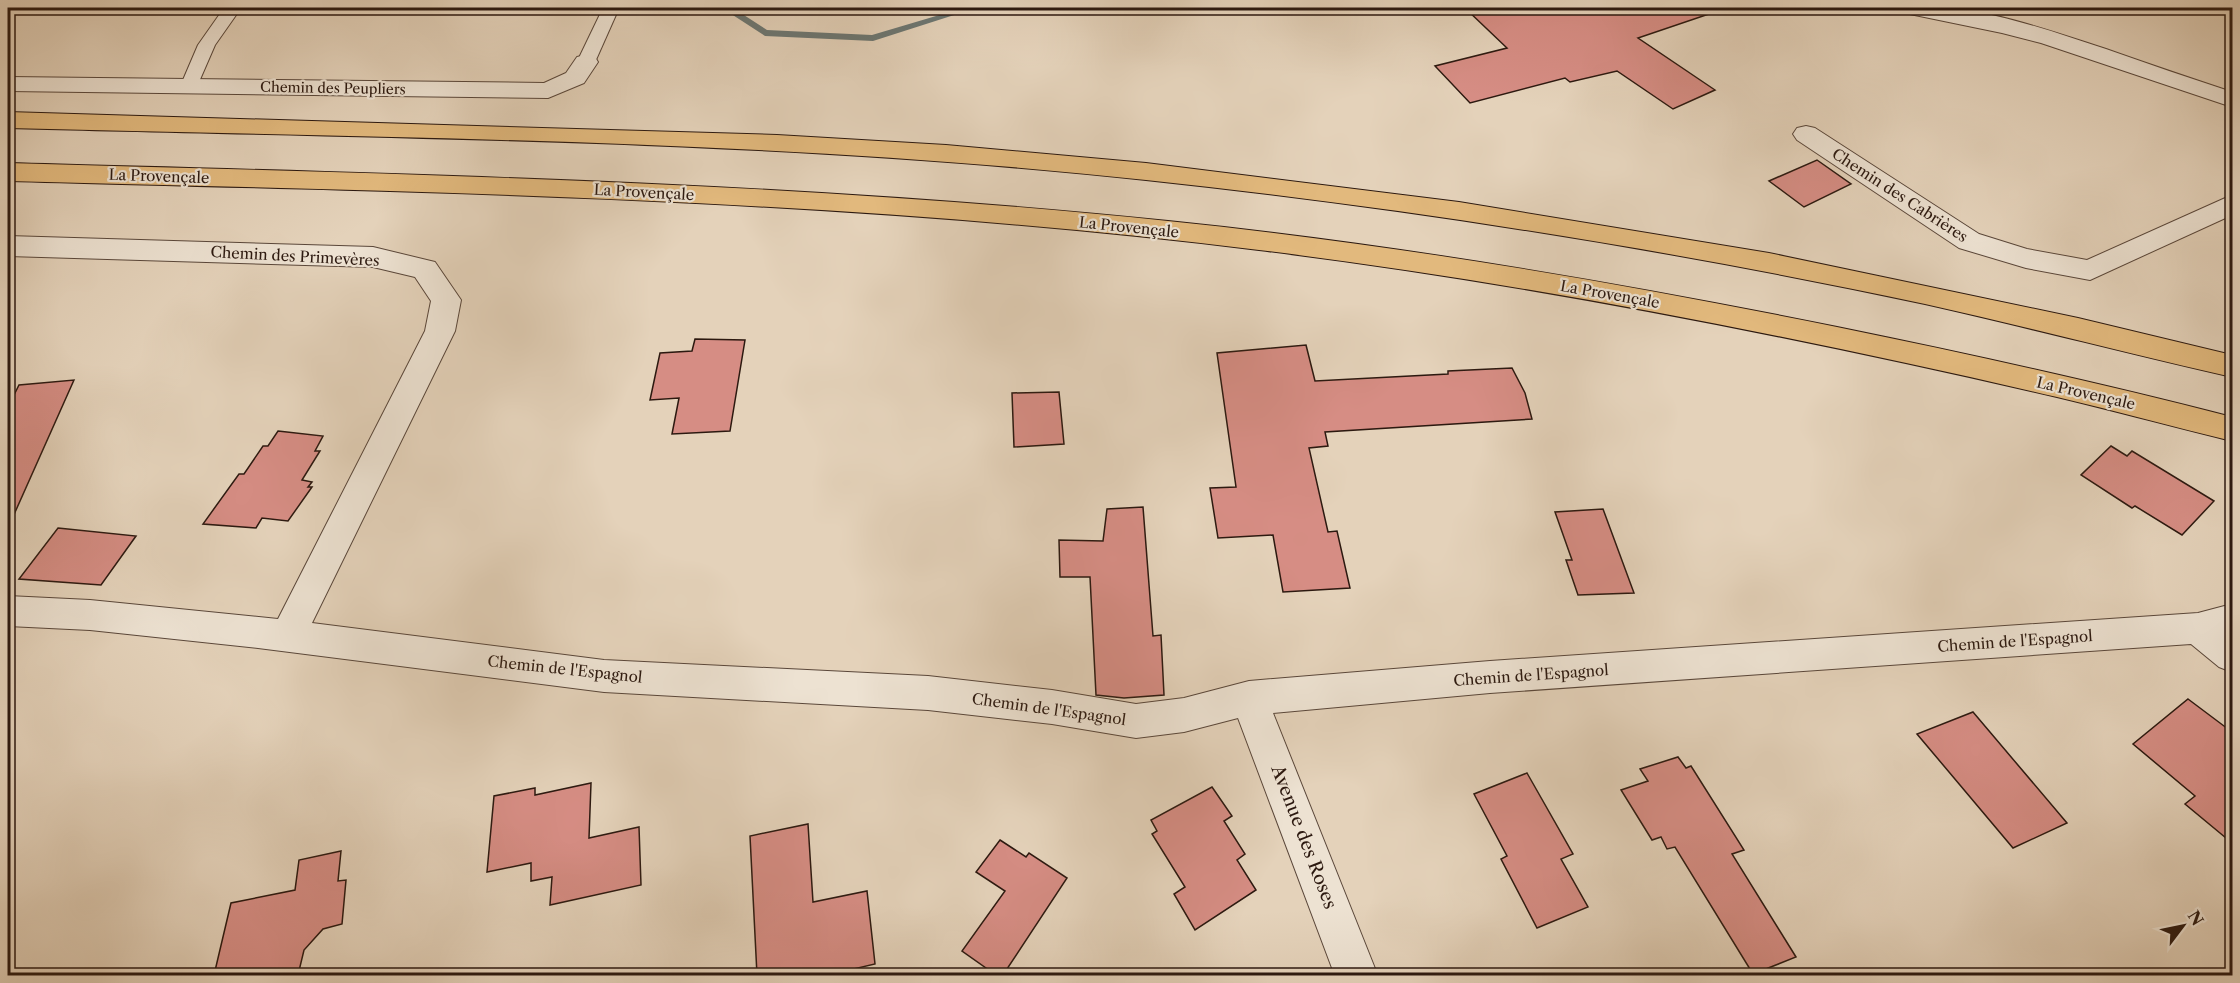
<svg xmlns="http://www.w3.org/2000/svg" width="2240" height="983" viewBox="0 0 2240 983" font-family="'Libre Caslon Text',serif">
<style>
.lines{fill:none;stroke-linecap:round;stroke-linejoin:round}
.stream{fill:#6c7773;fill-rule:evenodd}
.building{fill:#d68d84;stroke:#2c1910;stroke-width:1.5}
.lane-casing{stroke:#5a473a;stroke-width:2}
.street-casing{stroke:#5a473a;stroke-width:2}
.highway-casing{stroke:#2c1910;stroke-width:2}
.lane{fill:#ede2d2;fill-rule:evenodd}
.street{fill:#ede2d2;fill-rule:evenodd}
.highway{fill:#e2b97d;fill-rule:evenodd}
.labels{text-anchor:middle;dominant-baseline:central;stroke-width:4.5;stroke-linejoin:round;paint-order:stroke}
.far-street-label{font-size:14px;fill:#2c1910;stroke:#ede2d2}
.street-label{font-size:15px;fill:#2c1910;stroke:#ede2d2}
.near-street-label{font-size:18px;fill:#2c1910;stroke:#ede2d2}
</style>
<rect width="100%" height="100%" fill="#e4d2ba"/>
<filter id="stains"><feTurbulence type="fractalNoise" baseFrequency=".00333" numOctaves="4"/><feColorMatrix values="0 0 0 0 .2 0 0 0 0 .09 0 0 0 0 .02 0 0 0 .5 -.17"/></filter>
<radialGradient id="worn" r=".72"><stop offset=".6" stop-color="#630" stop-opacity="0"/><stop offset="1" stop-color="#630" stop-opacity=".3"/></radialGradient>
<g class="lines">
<path class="stream" d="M 722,8 L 733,8 L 767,30 L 872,35 L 963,8 L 976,8 L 873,41 L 765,36 Z"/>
</g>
<g class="building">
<path d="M 1465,8 L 1708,8 L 1709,14 L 1638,38 L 1715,90 L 1673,109 L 1617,71 L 1570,82 L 1565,78 L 1470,103 L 1435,66 L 1507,48 Z"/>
<path d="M 1817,160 L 1851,184 L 1804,207 L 1769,181 Z"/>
<path d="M 695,339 L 745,340 L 730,431 L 672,434 L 679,398 L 650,400 L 660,353 L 692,351 Z"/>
<path d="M 1306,345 L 1315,381 L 1448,374 L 1448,371 L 1512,368 L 1525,393 L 1532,419 L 1325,432 L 1328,446 L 1309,448 L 1328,532 L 1337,531 L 1350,588 L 1283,592 L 1273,535 L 1218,538 L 1210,488 L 1236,487 L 1217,353 Z"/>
<path d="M 74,380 L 8,528 L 8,407 L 19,385 Z"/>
<path d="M 1059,392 L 1064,444 L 1014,447 L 1012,393 Z"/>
<path d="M 278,431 L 323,436 L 315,451 L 320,451 L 302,480 L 312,482 L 308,487 L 312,487 L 288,521 L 262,518 L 256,528 L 203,524 L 239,474 L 244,474 L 263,446 L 268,446 Z"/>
<path d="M 2111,446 L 2127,456 L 2132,451 L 2214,501 L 2182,535 L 2135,506 L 2132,508 L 2081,475 Z"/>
<path d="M 1143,507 L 1153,636 L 1161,635 L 1164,695 L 1124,698 L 1096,695 L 1090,577 L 1060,577 L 1059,540 L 1103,541 L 1107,509 Z"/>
<path d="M 1603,509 L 1634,593 L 1578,595 L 1566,560 L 1572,560 L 1555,512 Z"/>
<path d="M 58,528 L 136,536 L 101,585 L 19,579 Z"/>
<path d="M 2188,699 L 2232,732 L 2232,843 L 2185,804 L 2195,796 L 2133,744 Z"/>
<path d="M 1973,712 L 2067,823 L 2013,848 L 1917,734 Z"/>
<path d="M 1678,757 L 1686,768 L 1691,766 L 1744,850 L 1732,854 L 1796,957 L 1753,974 L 1675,847 L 1667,849 L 1661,837 L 1652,840 L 1621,790 L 1648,781 L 1640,769 Z"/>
<path d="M 1527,773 L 1573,854 L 1561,859 L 1588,907 L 1537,928 L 1501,859 L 1507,856 L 1474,794 Z"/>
<path d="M 591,783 L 589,838 L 639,827 L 641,885 L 550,905 L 552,877 L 531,881 L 531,863 L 487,872 L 494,796 L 535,788 L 535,795 Z"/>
<path d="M 1212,787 L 1232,816 L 1224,821 L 1245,854 L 1237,860 L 1256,890 L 1195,930 L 1174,894 L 1185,887 L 1152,834 L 1157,831 L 1151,820 Z"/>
<path d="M 808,824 L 813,902 L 867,891 L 875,964 L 849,970 L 849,975 L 757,975 L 750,836 Z"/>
<path d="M 1000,840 L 1026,857 L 1029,853 L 1067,878 L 1003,975 L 996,975 L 962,951 L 1005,891 L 976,872 Z"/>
<path d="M 341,851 L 338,881 L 346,880 L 342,924 L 323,929 L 304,950 L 298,975 L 214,975 L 231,903 L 295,890 L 299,860 Z"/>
</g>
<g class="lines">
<defs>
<g id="lane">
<path d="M 224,8 L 241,8 L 215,45 L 195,91 L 183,91 L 180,87 L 198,45 Z"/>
<path d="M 603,8 L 619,8 L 595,62 L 592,66 L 580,66 L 577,62 Z"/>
</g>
<g id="street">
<path d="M 1901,8 C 1967,0 2044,29 2106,49 C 2148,64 2190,78 2232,92 L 2232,107 L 2041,43 L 2002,33 L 1905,13 Z"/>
<path d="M 586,55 L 595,57 L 598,62 L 584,83 L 548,98 L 8,91 L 8,77 L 544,83 L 566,73 L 577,57 Z"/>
<path d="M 1806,126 L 1815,128 L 1979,234 L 2027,249 L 2087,260 L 2232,195 L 2232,215 L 2090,280 L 2026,268 L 1959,248 L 1797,140 L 1793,134 L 1797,128 Z"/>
<path d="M 8,236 L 373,247 L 435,262 L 461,300 L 455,331 L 312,623 L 604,660 L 928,676 L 1052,690 L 1136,704 L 1184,698 L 1249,681 L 1490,661 L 2198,613 L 2232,604 L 2232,672 L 2219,667 L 2191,644 L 1490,693 L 1273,713 L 1378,976 L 1335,976 L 1238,718 L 1184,732 L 1136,738 L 1052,724 L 928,710 L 604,692 L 258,648 L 90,630 L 8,626 L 8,596 L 90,600 L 278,619 L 425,331 L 431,301 L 415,277 L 373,267 L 8,256 Z"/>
</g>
<g id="highway">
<path d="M 8,112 L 777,135 L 946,145 L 1146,163 L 1459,202 L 1769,253 L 2078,318 L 2232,355 L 2232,377 C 2130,354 2028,327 1925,304 C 1668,249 1407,208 1146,180 C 768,139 387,138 8,128 Z"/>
<path d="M 8,163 C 395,174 783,181 1168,221 C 1393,244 1616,282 1837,327 C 1969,354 2101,383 2232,417 L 2232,441 C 2174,427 2116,411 2057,397 C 1794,336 1527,283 1259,250 C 844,198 425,192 8,181 Z"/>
</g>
</defs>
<use href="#lane" class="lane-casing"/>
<use href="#street" class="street-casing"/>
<use href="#highway" class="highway-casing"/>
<use href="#lane" class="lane"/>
<use href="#street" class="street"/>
<use href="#highway" class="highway"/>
</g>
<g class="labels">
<g class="far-street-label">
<text transform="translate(333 88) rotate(1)">Chemin des Peupliers</text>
</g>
<g class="street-label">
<text transform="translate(159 176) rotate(2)">La Provençale</text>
<text transform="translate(644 192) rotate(3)">La Provençale</text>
<text transform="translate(1900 195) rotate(33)">Chemin des Cabrières</text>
<text transform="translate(1129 227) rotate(6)">La Provençale</text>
<text transform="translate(295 256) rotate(3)">Chemin des Primevères</text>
<text transform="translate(1610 294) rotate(10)">La Provençale</text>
<text transform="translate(2086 393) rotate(13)">La Provençale</text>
<text transform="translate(2015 641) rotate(-4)">Chemin de l'Espagnol</text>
<text transform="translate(565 669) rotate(6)">Chemin de l'Espagnol</text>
<text transform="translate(1531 675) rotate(-4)">Chemin de l'Espagnol</text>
<text transform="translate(1049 709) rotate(8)">Chemin de l'Espagnol</text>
</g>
<g class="near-street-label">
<text transform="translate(1304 837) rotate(69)">Avenue des Roses</text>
</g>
</g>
<rect width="2240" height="983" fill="none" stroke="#e4d2ba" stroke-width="30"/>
<rect x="9" y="9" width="2222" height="965" fill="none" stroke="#2c1910" stroke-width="3"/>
<rect x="15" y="15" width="2210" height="953" fill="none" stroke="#2c1910" stroke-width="1.5"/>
<g transform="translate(2183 926) rotate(58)" stroke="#ede2d2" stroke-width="4.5" paint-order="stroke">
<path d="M0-4.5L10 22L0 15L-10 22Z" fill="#2c1910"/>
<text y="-9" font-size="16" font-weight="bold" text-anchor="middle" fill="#2c1910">N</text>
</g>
<rect width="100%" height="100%" filter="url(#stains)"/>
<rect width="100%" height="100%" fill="url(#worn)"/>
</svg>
